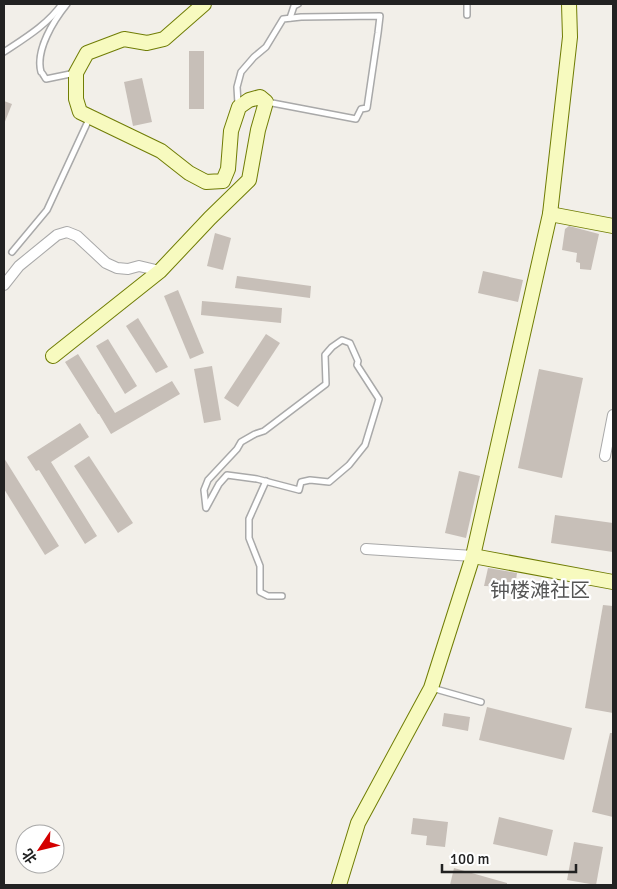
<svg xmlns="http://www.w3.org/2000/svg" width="617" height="889" viewBox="0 0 617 889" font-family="Signika,'Noto Sans SC',sans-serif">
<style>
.building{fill:#c7bfb8}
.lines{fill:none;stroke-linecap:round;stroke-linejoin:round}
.lane-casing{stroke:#a9a9a9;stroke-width:8}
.street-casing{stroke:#a9a9a9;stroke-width:12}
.secondary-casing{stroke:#707d05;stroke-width:16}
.lane{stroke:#fff;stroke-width:5}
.street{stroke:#fff;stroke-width:10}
.secondary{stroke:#f7fabf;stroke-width:14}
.labels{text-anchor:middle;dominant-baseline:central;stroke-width:4.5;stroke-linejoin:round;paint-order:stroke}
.quarter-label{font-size:20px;fill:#555;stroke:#fff}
</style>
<rect width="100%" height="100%" fill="#f2efe9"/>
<g class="building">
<rect x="189" y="51" width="15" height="58"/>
<path d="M 142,78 L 152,122 L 133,126 L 124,82 Z"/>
<path d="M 4,101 L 12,104 L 4,124 Z"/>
<path d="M 569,226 L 599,234 L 591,270 L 580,269 L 580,263 L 576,262 L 577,253 L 562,250 L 565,229 Z"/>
<path d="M 215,233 L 231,238 L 223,270 L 207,266 Z"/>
<path d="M 483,271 L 523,280 L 518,302 L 478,293 Z"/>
<path d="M 237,276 L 311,286 L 310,298 L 235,288 Z"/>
<path d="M 178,290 L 204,353 L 190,359 L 164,296 Z"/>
<path d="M 202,301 L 282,308 L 281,323 L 201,315 Z"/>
<path d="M 138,318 L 168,367 L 156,373 L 126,326 Z"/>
<path d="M 266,334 L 280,343 L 238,407 L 224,398 Z"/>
<path d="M 108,339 L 137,386 L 125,394 L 96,346 Z"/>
<path d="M 78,354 L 115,413 L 172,381 L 180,394 L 111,434 L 99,414 L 98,414 L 65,362 Z"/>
<path d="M 212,366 L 221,420 L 204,423 L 194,369 Z"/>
<path d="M 539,369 L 583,378 L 562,478 L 518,468 Z"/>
<path d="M 80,423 L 89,437 L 51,462 L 97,536 L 85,544 L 39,470 L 36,471 L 27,457 Z"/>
<path d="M 89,456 L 133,523 L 118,533 L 74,466 Z"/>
<path d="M 4,458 L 59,546 L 45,555 L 4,489 Z"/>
<path d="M 459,471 L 480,476 L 466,538 L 445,533 Z"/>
<path d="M 555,515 L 613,523 L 613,552 L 551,543 Z"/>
<path d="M 488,568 L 517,573 L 515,587 L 484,586 Z"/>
<path d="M 603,605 L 613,606 L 613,713 L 585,708 Z"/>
<path d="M 487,707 L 572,728 L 564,760 L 479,740 Z"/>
<path d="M 444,713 L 470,717 L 468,731 L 442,726 Z"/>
<path d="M 610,733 L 613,733 L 613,817 L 592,812 Z"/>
<path d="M 499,817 L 553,830 L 547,856 L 493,844 Z"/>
<path d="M 413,818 L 448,822 L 445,847 L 426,845 L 427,836 L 411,834 Z"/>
<path d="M 574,842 L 603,847 L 596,885 L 567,880 Z"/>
<path d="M 454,868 L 507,883 L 507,885 L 450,885 Z"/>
</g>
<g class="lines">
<defs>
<g id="lane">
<path d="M 67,4 C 54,20 35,50 41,72 C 42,72 45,78 46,79 L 75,73"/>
<path d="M 467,15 L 467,4"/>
<path d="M 290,18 L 294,6 L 298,4"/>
<path d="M 4,52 C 25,38 47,25 62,4"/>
<path d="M 238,104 L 237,87 L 241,72 L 254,57 L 266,47 L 283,19 L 301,17 L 380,16 L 378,33 L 367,108 L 361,109 L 356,119 L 267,102"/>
<path d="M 12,252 L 47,210 L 90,117"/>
<path d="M 342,340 L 350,343 L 358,361 L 357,365 L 379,399 L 365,445 L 349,465 L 329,482 L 310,480 L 301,482 L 299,490 L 257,479 L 227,475 L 219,484 L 206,508 L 204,490 L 208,480 L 237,449 L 241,442 L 255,434 L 264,431 L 326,384 L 325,355 L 332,347 Z"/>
<path d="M 266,481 L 249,519 L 249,538 L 260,566 L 260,592 L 268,596 L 282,596"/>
<path d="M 432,688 L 481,702"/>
</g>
<g id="street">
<path d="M 4,285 L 19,266 L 57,235 L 67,232 L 77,236 L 106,263 L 117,268 L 128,269 L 139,266 L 160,271"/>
<path d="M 605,456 L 613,415"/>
<path d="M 366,549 L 473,556"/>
</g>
<g id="secondary">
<path d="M 550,214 L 613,226"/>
<path d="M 53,356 L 160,271 L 210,218 L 249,180 L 258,130 L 266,102 L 260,97 L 249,100 L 239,107 L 231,131 L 228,169 L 223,181 L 206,182 L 189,173 L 161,151 L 80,112 L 76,99 L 76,73 L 87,53 L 124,39 L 147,43 L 164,39 L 204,4"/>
<path d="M 473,556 L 613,582"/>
<path d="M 339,885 L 358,823 L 431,688 L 473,556 L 550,214 L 570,37 L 569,4"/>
</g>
</defs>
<use href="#lane" class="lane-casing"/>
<use href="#street" class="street-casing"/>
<use href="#secondary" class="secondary-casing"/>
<use href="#lane" class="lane"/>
<use href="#street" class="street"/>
<use href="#secondary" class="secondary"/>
</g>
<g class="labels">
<g class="quarter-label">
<text x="540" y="590">钟楼滩社区</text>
</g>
</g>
<rect width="617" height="889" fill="none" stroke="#222222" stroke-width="10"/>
<g transform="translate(40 849) rotate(235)"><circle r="24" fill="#ffffff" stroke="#a7a7a7"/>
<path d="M0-4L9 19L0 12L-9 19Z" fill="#d40000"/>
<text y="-8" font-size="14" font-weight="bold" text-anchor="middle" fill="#222222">北</text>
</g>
<path d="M442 864v8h134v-8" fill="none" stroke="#222222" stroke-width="2.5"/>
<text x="450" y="864" font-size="15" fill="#222222" stroke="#ffffff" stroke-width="4" paint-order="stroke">100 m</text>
</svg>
